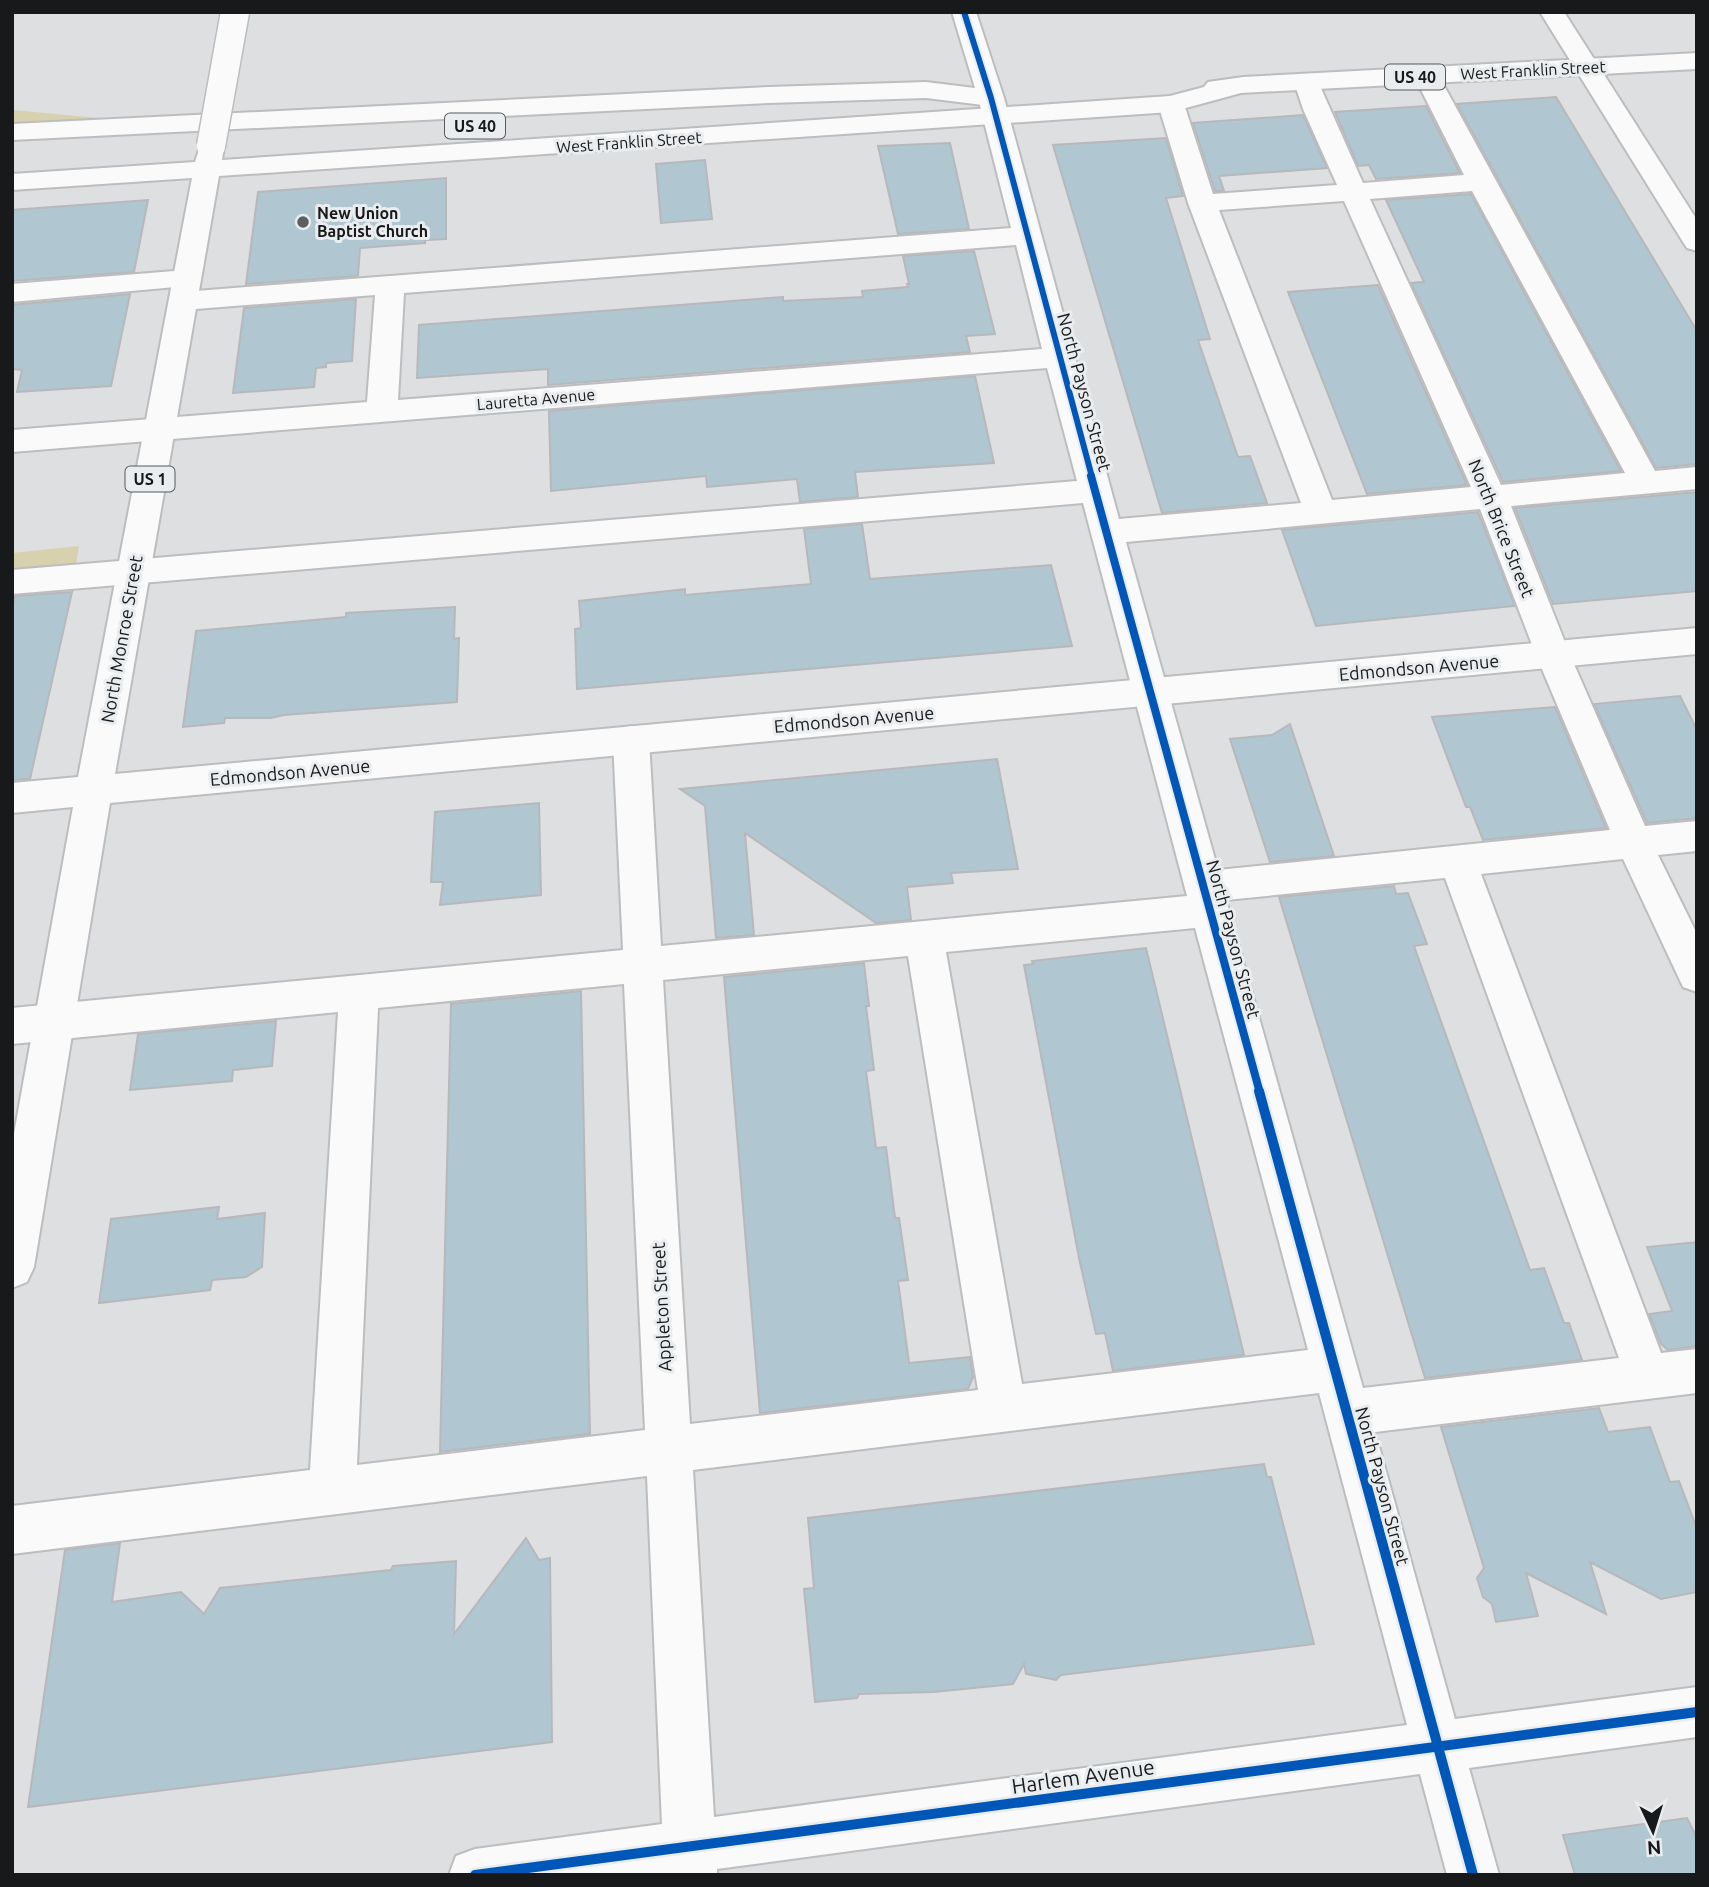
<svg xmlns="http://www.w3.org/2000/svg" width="1709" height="1887" viewBox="0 0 1709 1887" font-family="Ubuntu,sans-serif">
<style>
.green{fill:#d8d1ad}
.building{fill:#b0c6d1;stroke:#b7b8ba;stroke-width:2}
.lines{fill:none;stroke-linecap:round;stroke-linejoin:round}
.minor-casing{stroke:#bcbdbf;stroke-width:4}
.major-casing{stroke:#bcbdbf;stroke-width:4}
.highway-casing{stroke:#bcbdbf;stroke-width:4}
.minor{fill:#fafafa;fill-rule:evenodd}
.major{fill:#fafafa;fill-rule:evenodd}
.highway{fill:#fafafa;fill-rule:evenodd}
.major-bridge-casing{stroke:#bcbdbf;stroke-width:31;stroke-linecap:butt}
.major-bridge{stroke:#fafafa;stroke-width:28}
.cycleway-far2-casing{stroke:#e9edef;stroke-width:10}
.cycleway-far1-casing{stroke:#e9edef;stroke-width:12}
.cycleway-casing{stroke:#e9edef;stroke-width:15}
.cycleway-far2{stroke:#0057b8;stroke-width:6}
.cycleway-far1{stroke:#0057b8;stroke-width:8}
.cycleway{stroke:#0057b8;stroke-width:10}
.poi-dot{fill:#5d5e60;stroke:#e9edef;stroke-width:2.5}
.labels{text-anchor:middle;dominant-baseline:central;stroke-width:6;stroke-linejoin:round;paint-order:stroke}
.far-street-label{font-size:16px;fill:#18191a;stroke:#e9edef}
.shield{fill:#e9edef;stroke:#57595a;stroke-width:2}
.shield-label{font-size:16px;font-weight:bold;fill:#18191a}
.far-poi-label{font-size:16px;font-weight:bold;fill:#18191a;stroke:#e9edef;text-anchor:start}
.street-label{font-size:18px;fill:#18191a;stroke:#e9edef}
.near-street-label{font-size:21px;fill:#18191a;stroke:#e9edef}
</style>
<rect width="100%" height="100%" fill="#dddfe1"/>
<g class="green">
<path d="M 12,110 L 110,119 L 12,123 Z"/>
<path d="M 79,546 L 75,571 L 12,576 L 12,553 Z"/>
</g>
<g class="building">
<path d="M 1556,97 L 1697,331 L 1697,464 L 1656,468 L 1457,104 Z"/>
<path d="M 1426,106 L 1460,173 L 1376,179 L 1369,165 L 1358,166 L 1335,112 Z"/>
<path d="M 1303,115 L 1327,168 L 1219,176 L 1224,191 L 1215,191 L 1193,123 Z"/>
<path d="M 1166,138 L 1183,196 L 1166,198 L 1210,339 L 1198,340 L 1238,457 L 1250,456 L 1267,503 L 1162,513 L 1053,145 Z"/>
<path d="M 950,143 L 969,229 L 898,234 L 878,146 Z"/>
<path d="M 705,160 L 712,219 L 661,223 L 656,164 Z"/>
<path d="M 446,178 L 446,239 L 425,240 L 425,243 L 360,248 L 358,276 L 246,284 L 258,192 Z"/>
<path d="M 1471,194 L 1621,471 L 1503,482 L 1411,283 L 1424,282 L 1386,200 Z"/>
<path d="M 148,200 L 134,272 L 12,281 L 12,210 Z"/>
<path d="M 974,251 L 995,334 L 966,336 L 970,352 L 548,385 L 548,369 L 417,378 L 419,325 L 783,297 L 783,301 L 863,297 L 862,291 L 908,287 L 907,284 L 909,284 L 903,256 Z"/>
<path d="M 1378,285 L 1467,485 L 1367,494 L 1288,292 Z"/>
<path d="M 130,294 L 111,386 L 17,392 L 22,370 L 12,369 L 12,305 Z"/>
<path d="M 356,299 L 352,361 L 326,363 L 326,367 L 316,368 L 314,387 L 233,393 L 244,308 Z"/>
<path d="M 975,376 L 994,463 L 855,472 L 858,497 L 800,502 L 797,479 L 707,487 L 706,476 L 551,491 L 549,411 Z"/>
<path d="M 1697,492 L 1697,591 L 1553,604 L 1515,508 Z"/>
<path d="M 1478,512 L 1515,606 L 1316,626 L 1282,530 Z"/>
<path d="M 862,524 L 870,579 L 1051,565 L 1072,646 L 577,689 L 575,629 L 581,628 L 579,601 L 685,589 L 685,595 L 811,584 L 804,529 Z"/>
<path d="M 72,592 L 30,779 L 12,780 L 12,608 L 15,596 Z"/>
<path d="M 455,607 L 454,639 L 459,638 L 457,702 L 284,715 L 271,718 L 225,718 L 224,723 L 183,727 L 196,631 L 346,617 L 346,613 Z"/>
<path d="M 1680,696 L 1697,730 L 1697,818 L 1647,823 L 1594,704 Z"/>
<path d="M 1555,707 L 1606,828 L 1483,840 L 1470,807 L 1466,807 L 1432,717 Z"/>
<path d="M 1290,724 L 1334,856 L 1270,862 L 1230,739 L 1272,735 Z"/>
<path d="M 997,759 L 1018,869 L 951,873 L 953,883 L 907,887 L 911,920 L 876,923 L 745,833 L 754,935 L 716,938 L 705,806 L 680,789 Z"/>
<path d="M 539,803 L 541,895 L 440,905 L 443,882 L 431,882 L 435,812 Z"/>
<path d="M 1394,886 L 1396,894 L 1408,893 L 1427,944 L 1414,946 L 1530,1270 L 1544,1268 L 1564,1323 L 1569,1323 L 1582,1360 L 1425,1378 L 1279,897 Z"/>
<path d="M 1146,948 L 1244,1355 L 1113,1371 L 1105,1333 L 1096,1334 L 1079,1258 L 1024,965 L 1033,964 L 1032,961 Z"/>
<path d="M 864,963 L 869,1006 L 866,1006 L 874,1070 L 866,1071 L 876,1148 L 886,1147 L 895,1218 L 899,1218 L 908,1280 L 898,1281 L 909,1363 L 970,1357 L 973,1377 L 968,1389 L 760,1413 L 724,977 Z"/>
<path d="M 581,991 L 590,1434 L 440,1452 L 451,1004 Z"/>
<path d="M 276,1021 L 272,1066 L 233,1070 L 232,1081 L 130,1090 L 138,1034 Z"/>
<path d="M 219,1207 L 217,1219 L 265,1213 L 262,1267 L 246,1277 L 212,1280 L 210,1290 L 99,1303 L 111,1219 Z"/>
<path d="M 1697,1242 L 1697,1346 L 1668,1350 L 1661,1344 L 1649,1314 L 1672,1311 L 1647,1247 Z"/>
<path d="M 1599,1408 L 1608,1432 L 1650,1427 L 1670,1482 L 1679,1481 L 1697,1529 L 1697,1592 L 1661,1599 L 1590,1562 L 1606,1614 L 1526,1573 L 1538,1616 L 1496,1622 L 1492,1604 L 1483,1597 L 1477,1578 L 1484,1568 L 1441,1427 Z"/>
<path d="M 1264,1464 L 1267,1477 L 1271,1477 L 1314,1644 L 1061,1675 L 1056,1680 L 1026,1674 L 1024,1664 L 1013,1684 L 934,1692 L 859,1694 L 857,1698 L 815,1702 L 804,1589 L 814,1588 L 808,1518 Z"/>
<path d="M 526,1538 L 539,1560 L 550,1558 L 552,1742 L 28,1807 L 65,1550 L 120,1543 L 112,1602 L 181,1592 L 204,1614 L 220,1588 L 391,1570 L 393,1566 L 456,1561 L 454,1634 Z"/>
<path d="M 1687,1818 L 1697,1838 L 1697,1875 L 1575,1875 L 1563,1835 Z"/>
</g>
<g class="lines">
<defs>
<g id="minor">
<path d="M 952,12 L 976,12 L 1004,98 L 1119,519 L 1301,503 L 1188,203 L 1158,104 L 1162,98 L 1171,96 L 1180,98 L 1184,104 L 1213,194 L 1337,185 L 1303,109 L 1294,82 L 1298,77 L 1307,74 L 1316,77 L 1363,183 L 1464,175 L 1414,76 L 1418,71 L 1427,68 L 1436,71 L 1655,471 L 1697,467 L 1697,489 L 1511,506 L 1570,655 L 1645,826 L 1697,821 L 1697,851 L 1658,855 L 1697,934 L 1697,992 L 1683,987 L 1623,859 L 1481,874 L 1661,1353 L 1697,1349 L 1697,1393 L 1375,1432 L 1455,1719 L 1697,1687 L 1697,1737 L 1469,1768 L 1499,1875 L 1447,1875 L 1420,1774 L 717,1869 L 717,1875 L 449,1875 L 456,1856 L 475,1849 L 662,1824 L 647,1476 L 12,1554 L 12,1506 L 310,1470 L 338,1012 L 12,1044 L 12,1008 L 623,950 L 613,740 L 618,730 L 631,726 L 644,730 L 649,740 L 661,946 L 1187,896 L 1083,503 L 12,594 L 12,570 L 1077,481 L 1047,368 L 12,452 L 12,430 L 367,402 L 375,295 L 183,310 L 173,308 L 169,301 L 173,294 L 183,292 L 1011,228 L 978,98 ZM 1472,191 L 1625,473 L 1501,485 L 1370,199 ZM 1344,201 L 1471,487 L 1332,500 L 1219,210 ZM 1016,245 L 1042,349 L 398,400 L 404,293 ZM 1480,509 L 1536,655 L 1610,830 L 1218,870 L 1126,542 ZM 1445,878 L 1619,1358 L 1363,1388 L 1226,900 ZM 1195,928 L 1308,1350 L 1022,1384 L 946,952 ZM 908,956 L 978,1390 L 690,1424 L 663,980 ZM 624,984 L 645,1430 L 357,1465 L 378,1008 ZM 1319,1393 L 1407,1725 L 714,1817 L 693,1470 Z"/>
<path d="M 1540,12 L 1564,12 L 1697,220 L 1697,251 L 1687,248 L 1683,242 Z"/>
<path d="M 187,270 L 197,273 L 201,279 L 197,285 L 12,302 L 12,284 Z"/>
</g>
<path id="major" d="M 1697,53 L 1697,69 L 1241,93 L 1171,112 L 219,176 L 115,774 L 1697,628 L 1697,654 L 110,803 L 34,1267 L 27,1282 L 12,1288 L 12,1145 L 73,807 L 12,813 L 12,783 L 78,777 L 192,178 L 12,190 L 12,174 L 195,162 L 202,140 L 211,138 L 220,140 L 224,146 L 222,160 L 1170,96 L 1204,87 L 1208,82 L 1243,77 Z"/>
<path id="highway" d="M 926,82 L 991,90 L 1000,93 L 1004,98 L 1000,103 L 991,106 L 926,98 L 769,103 L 12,140 L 12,124 L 769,87 Z"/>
</defs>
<use href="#minor" class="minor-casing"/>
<use href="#major" class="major-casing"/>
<use href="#highway" class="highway-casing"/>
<use href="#minor" class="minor"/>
<use href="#major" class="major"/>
<use href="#highway" class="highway"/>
<defs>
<path id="major-bridge" d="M 211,146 L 235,12"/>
</defs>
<use href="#major-bridge" class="major-bridge-casing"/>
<use href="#major-bridge" class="major-bridge"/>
<defs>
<path id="cycleway-far2" d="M 964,12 L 991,98 L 1092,477"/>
<path id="cycleway-far1" d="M 1091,476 L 1260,1093"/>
<g id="cycleway">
<path d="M 1259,1091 L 1473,1875"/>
<path d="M 475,1875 L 1697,1712"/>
</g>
</defs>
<use href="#cycleway-far2" class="cycleway-far2-casing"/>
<use href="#cycleway-far1" class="cycleway-far1-casing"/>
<use href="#cycleway" class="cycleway-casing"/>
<use href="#cycleway-far2" class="cycleway-far2"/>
<use href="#cycleway-far1" class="cycleway-far1"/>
<use href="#cycleway" class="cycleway"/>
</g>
<circle class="poi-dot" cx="303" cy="222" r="7"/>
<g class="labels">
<g class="far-street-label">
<text transform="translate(1533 70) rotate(-3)">West Franklin Street</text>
<text transform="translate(629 142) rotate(-4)">West Franklin Street</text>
<text transform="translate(536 399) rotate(-5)">Lauretta Avenue</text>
</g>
<g class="shield">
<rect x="1385" y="64.5" width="60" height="25" rx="5"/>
<rect x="445" y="113.5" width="60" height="25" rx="5"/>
<rect x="125.5" y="466.5" width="49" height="25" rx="5"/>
</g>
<g class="shield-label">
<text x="1415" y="77">US 40</text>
<text x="475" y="126">US 40</text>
<text x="150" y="479">US 1</text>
</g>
<g class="far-poi-label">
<text x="317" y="213">New Union<tspan x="317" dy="18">Baptist Church</tspan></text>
</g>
<g class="street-label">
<text transform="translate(1085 392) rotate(75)">North Payson Street</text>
<text transform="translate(1502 528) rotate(68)">North Brice Street</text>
<text transform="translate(121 639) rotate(-80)">North Monroe Street</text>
<text transform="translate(1419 667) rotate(-5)">Edmondson Avenue</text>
<text transform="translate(854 719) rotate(-5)">Edmondson Avenue</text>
<text transform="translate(290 772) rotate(-5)">Edmondson Avenue</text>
<text transform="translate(1234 939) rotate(75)">North Payson Street</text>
<text transform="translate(661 1307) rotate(-93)">Appleton Street</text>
<text transform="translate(1383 1486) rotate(75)">North Payson Street</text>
</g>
<g class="near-street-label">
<text transform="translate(1083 1776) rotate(-8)">Harlem Avenue</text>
</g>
</g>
<rect width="1709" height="1887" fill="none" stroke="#18191a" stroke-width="28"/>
<g transform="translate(1653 1831) rotate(176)" stroke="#e9edef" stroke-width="5" paint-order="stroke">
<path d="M0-5L12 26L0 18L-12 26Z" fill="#18191a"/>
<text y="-10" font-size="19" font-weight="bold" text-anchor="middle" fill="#18191a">N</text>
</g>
</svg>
